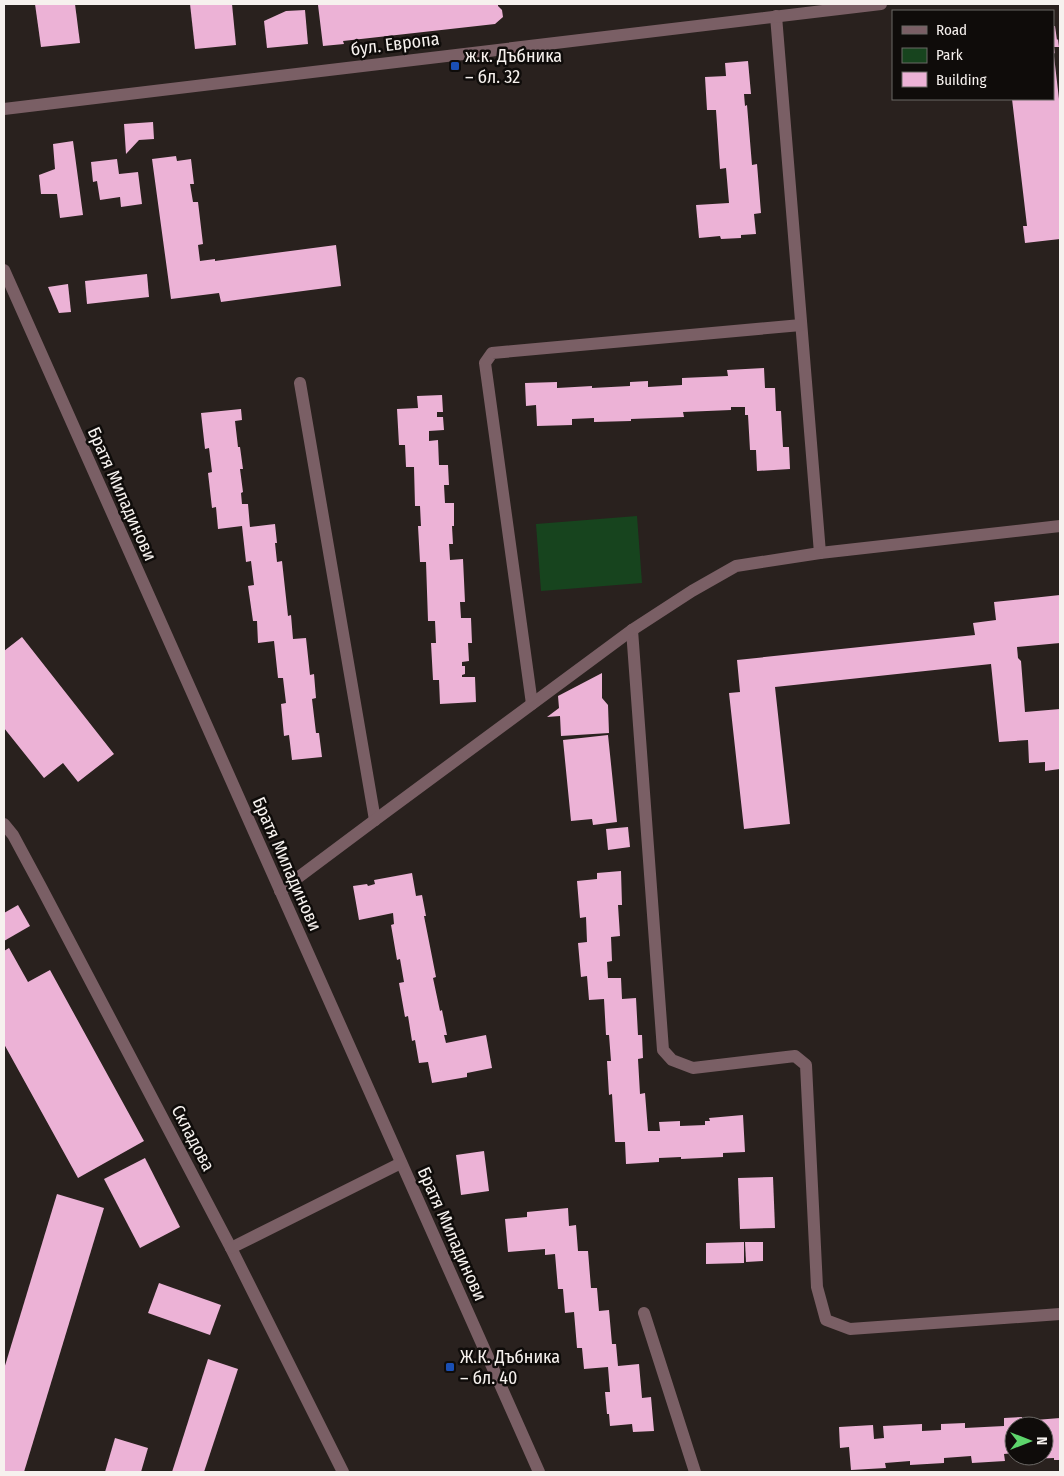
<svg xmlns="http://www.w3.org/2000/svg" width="1064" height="1476" viewBox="0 0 1064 1476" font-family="'Fira Sans Condensed',sans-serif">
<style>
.green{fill:#17441e}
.building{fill:#ecb2d6}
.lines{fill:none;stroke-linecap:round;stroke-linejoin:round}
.street{stroke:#7a5f65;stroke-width:12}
.transit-dot{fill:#1a4fb4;stroke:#0f0c0a;stroke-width:2}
.labels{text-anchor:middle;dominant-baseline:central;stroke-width:5;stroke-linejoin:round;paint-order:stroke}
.street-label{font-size:18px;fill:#f6f1ee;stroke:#0f0c0a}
.poi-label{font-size:18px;fill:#f6f1ee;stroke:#0f0c0a;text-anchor:start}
</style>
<rect width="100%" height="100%" fill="#29211e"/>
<path class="green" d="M 637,516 L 642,583 L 541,591 L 536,524 Z"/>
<g class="building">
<path d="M 35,4 L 75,4 L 80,43 L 41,47 Z"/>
<path d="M 190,4 L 232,4 L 236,45 L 195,49 Z"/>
<path d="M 325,4 L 498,4 L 498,6 L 502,10 L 503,17 L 495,24 L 343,41 L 344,44 L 323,46 L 318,5 Z"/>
<path d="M 305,10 L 308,44 L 267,48 L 264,21 L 286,11 Z"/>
<path d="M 1053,26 L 1055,26 L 1057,40 L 1058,39 L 1059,47 L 1054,47 L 1055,53 L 1053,54 Z"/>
<path d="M 1053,56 L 1054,56 L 1059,99 L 1060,99 L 1060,239 L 1025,243 L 1023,226 L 1027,226 L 1012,99 L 1053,99 Z"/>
<path d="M 748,61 L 751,94 L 744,94 L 745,106 L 747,105 L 752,165 L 757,164 L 761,213 L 754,214 L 756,234 L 741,235 L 741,238 L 721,239 L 720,236 L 699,238 L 696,205 L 729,203 L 726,168 L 720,169 L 716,110 L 707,110 L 705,77 L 726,76 L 725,63 Z"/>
<path d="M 153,122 L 154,139 L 139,140 L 126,154 L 124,124 Z"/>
<path d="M 73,141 L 83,215 L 60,218 L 57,194 L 41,194 L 39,175 L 55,169 L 53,144 Z"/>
<path d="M 176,156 L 177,161 L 191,159 L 194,184 L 190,184 L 193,202 L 198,202 L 203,244 L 198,245 L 200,261 L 215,259 L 215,261 L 336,245 L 341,286 L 221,302 L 219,293 L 171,299 L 152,159 Z"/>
<path d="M 117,159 L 119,174 L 138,172 L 142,204 L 121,207 L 120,197 L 100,200 L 97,181 L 93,182 L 91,162 Z"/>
<path d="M 147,274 L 149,297 L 87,304 L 85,281 Z"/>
<path d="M 68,284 L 71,312 L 59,313 L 48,287 Z"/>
<path d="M 764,368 L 765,388 L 775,388 L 776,411 L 781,411 L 783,447 L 789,447 L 790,469 L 757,471 L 756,450 L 750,450 L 748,415 L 745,415 L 745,407 L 731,407 L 731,410 L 683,412 L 684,417 L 631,419 L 631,421 L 594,422 L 594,418 L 572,419 L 572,425 L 537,426 L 536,405 L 526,406 L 525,383 L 557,382 L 557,388 L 592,386 L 592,388 L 630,386 L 630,382 L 648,381 L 648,387 L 682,385 L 682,378 L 728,376 L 727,370 Z"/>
<path d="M 442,395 L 443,412 L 437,412 L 437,417 L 443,417 L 444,430 L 429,431 L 429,441 L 438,440 L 439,465 L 448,465 L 449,485 L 444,485 L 445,503 L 454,503 L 454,526 L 452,526 L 453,544 L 449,544 L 450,560 L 463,559 L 465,602 L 460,602 L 461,618 L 471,618 L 472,643 L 468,643 L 469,661 L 462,662 L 462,666 L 465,666 L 465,674 L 462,675 L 462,677 L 475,677 L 476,702 L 440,704 L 439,680 L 433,680 L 431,643 L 436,643 L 435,621 L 428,621 L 426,562 L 420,562 L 418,526 L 421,526 L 420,506 L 415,506 L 414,467 L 406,467 L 405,445 L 399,445 L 397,409 L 418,408 L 417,396 Z"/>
<path d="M 241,409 L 242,420 L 235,421 L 238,447 L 240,447 L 243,469 L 240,469 L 243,492 L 241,493 L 242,504 L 248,504 L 250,527 L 275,524 L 277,543 L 275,543 L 277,562 L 282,561 L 288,616 L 291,615 L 293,639 L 306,638 L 310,675 L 314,674 L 316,698 L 312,699 L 316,733 L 319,733 L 322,757 L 292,760 L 289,735 L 284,736 L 281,704 L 286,703 L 283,678 L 278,678 L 274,641 L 258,643 L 257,621 L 253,621 L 248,586 L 254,585 L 251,561 L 246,562 L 242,526 L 218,529 L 216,507 L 212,508 L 208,473 L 212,472 L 209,448 L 205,449 L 201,413 Z"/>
<path d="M 1060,595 L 1060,643 L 1017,647 L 1018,658 L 1021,661 L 1025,712 L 1060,709 L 1060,769 L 1045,771 L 1045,762 L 1029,763 L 1028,740 L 999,742 L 991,664 L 775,687 L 790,824 L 744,829 L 729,693 L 740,692 L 737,660 L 975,635 L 973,623 L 996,620 L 994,602 Z"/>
<path d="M 22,637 L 114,754 L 78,782 L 63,763 L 44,778 L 4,728 L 4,651 Z"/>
<path d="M 602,673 L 602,698 L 608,705 L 609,733 L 561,736 L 560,716 L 547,717 L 559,708 L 558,696 Z"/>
<path d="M 608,735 L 617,822 L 593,825 L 592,819 L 571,821 L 563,740 Z"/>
<path d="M 628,827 L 630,847 L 608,850 L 606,829 Z"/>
<path d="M 621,871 L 622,905 L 618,905 L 620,936 L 611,937 L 612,961 L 607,962 L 608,978 L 621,978 L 622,999 L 636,998 L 638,1035 L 642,1035 L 643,1058 L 638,1059 L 640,1094 L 645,1093 L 648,1131 L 660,1131 L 659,1122 L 680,1121 L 680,1126 L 705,1125 L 705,1121 L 710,1121 L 709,1118 L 743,1115 L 745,1152 L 723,1153 L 723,1157 L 681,1159 L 681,1157 L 659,1158 L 659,1162 L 626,1164 L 625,1142 L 615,1142 L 612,1094 L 609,1095 L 607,1061 L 611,1061 L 609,1035 L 606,1035 L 604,999 L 589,1000 L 587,976 L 581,977 L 578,943 L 587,942 L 586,917 L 580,918 L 577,881 L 597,879 L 597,873 Z"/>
<path d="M 412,873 L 416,896 L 422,895 L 426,916 L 424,916 L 436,977 L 433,978 L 440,1011 L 442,1010 L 447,1035 L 444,1035 L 446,1043 L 486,1035 L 492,1068 L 467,1073 L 467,1077 L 432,1083 L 428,1062 L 419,1063 L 415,1040 L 412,1041 L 408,1016 L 405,1017 L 399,983 L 404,982 L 400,959 L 397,960 L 391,925 L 394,924 L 393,913 L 359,920 L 353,886 L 367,884 L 368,886 L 375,884 L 374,880 Z"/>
<path d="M 18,905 L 30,926 L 4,941 L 4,913 Z"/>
<path d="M 9,948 L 28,982 L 50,970 L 144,1141 L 78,1178 L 4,1044 L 4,951 Z"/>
<path d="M 484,1151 L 489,1191 L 461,1195 L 456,1155 Z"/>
<path d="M 145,1158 L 180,1227 L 140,1248 L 104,1179 Z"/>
<path d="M 773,1177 L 775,1228 L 740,1229 L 738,1178 Z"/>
<path d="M 57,1194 L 104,1208 L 24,1472 L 4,1472 L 4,1369 Z"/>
<path d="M 568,1208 L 569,1226 L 576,1225 L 578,1251 L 588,1251 L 591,1288 L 597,1288 L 599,1311 L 609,1310 L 612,1344 L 616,1344 L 618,1366 L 639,1364 L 642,1398 L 651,1397 L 654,1431 L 633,1432 L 632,1424 L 610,1426 L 609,1414 L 607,1414 L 605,1392 L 610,1392 L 608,1367 L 584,1369 L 582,1348 L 577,1348 L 574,1312 L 565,1313 L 563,1289 L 558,1289 L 555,1254 L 545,1255 L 545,1249 L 508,1252 L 505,1219 L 527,1217 L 527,1212 Z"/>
<path d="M 744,1242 L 744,1263 L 706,1264 L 706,1243 Z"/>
<path d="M 745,1242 L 763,1242 L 763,1261 L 746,1262 Z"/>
<path d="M 159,1283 L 221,1305 L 210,1335 L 148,1313 Z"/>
<path d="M 208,1359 L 238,1369 L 204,1472 L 172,1472 Z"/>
<path d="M 1022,1417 L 1023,1421 L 1060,1418 L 1060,1460 L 1054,1460 L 1054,1458 L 1029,1459 L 1029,1456 L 1044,1456 L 1044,1426 L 1014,1426 L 1014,1453 L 1004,1454 L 1005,1461 L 972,1463 L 971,1456 L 944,1458 L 944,1463 L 910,1465 L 910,1461 L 885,1463 L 886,1468 L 851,1470 L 849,1447 L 840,1448 L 839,1427 L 873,1425 L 874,1439 L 884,1438 L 883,1426 L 922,1424 L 922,1431 L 941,1430 L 941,1424 L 965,1423 L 965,1428 L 1004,1426 L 1004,1418 Z"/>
<path d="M 115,1438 L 148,1448 L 141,1472 L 105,1472 Z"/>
</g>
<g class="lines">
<g class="street">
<path d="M 776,16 L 820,553"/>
<path d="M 4,109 L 881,4"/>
<path d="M 4,270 L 539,1472"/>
<path d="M 300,383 L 375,820"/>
<path d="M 632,630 L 663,1050 L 672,1060 L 693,1068 L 795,1056 L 806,1065 L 817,1287 L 826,1320 L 850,1329 L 1060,1314"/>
<path d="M 532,704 L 485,363 L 492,353 L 801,325"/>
<path d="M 4,824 L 13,835 L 41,887 L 231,1248 L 343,1472"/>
<path d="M 280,891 L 375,820 L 632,630 L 692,591 L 736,566 L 820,553 L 1060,526"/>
<path d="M 231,1248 L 401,1163"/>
<path d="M 644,1313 L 695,1472"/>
</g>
</g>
<g class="transit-dot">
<rect x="450" y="61" width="10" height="10" rx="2.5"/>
<rect x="445" y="1362" width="10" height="10" rx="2.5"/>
</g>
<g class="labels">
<g class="street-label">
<text transform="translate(395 44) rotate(-7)">бул. Европа</text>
<text transform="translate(122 494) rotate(66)">Братя Миладинови</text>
<text transform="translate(287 864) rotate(66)">Братя Миладинови</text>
<text transform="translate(193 1138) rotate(62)">Складова</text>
<text transform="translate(452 1234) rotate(66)">Братя Миладинови</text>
</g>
<g class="poi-label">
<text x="465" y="56">ж.к. Дъбника<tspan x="465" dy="21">– бл. 32</tspan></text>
<text x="460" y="1357">Ж.К. Дъбника<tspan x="460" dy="21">– бл. 40</tspan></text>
</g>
</g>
<rect width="1064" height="1476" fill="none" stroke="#f6f1ee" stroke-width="10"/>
<rect x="892" y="10" width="162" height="90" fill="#0f0c0a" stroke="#6b6865"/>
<rect x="902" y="26" width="25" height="8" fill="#7a5f65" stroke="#6b6865"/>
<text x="936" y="35" font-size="15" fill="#f6f1ee">Road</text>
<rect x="902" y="48" width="25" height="15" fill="#17441e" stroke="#6b6865"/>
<text x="936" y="60" font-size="15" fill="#f6f1ee">Park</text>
<rect x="902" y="72" width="25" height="15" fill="#ecb2d6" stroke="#6b6865"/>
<text x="936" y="85" font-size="15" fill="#f6f1ee">Building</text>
<g transform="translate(1029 1441) rotate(90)"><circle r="24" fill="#0f0c0a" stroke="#6b6865"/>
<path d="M0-4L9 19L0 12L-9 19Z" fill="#5ed56c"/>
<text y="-8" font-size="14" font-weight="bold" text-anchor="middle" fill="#f6f1ee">N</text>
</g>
</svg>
